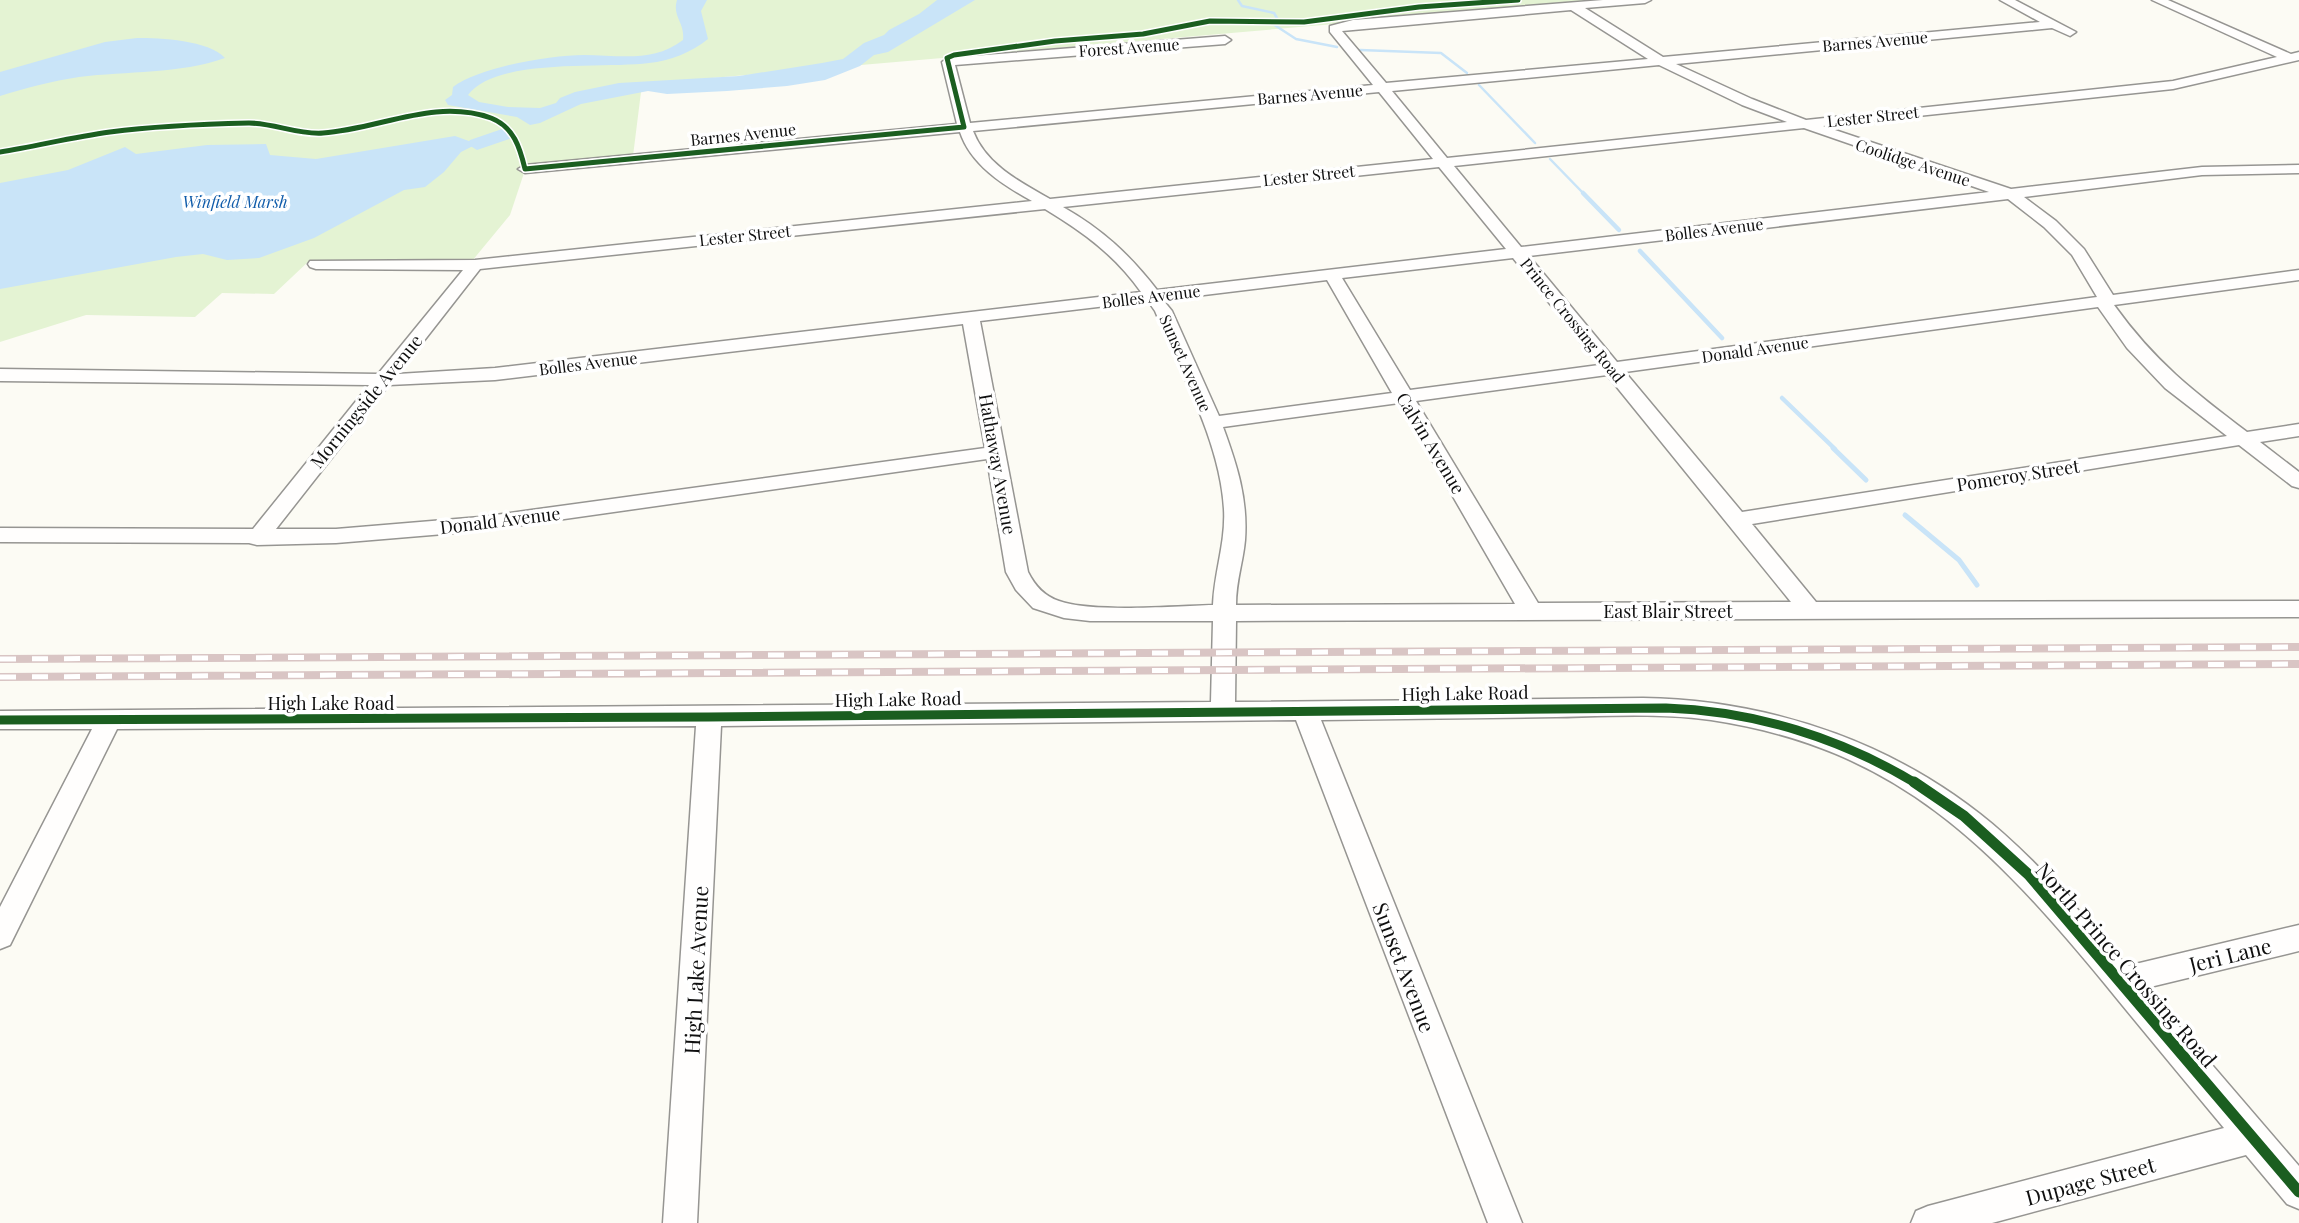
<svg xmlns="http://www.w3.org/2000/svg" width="2299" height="1223" viewBox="0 0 2299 1223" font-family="'Playfair Display',serif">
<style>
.green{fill:#e4f3d3}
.water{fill:#c9e4f8}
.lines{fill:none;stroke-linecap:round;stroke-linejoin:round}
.stream-far2{stroke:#c9e4f8;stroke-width:2.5}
.stream-far1{stroke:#c9e4f8;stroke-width:4.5}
.stream{stroke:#c9e4f8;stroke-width:5}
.river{fill:#c9e4f8;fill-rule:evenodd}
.minor-casing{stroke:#969592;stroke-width:3}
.minor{fill:#fffefd;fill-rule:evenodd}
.rail-casing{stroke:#d9c5c4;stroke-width:8}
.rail{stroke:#fff;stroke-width:5;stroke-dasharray:16;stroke-linecap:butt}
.cycleway-far2-casing{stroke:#fff;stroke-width:8}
.cycleway-far1-casing{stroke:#fff;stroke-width:13}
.cycleway-casing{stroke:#fff;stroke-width:16}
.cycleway-far2{stroke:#1b5e20;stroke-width:5}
.cycleway-far1{stroke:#1b5e20;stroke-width:9}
.cycleway{stroke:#1b5e20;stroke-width:11}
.labels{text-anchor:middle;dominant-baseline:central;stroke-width:7;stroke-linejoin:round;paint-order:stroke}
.far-street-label{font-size:16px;fill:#0f0f0f;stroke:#fff}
.far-water-label{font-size:16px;font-style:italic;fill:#105caa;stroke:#fff}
.street-label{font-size:18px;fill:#0f0f0f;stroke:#fff}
.near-street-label{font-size:21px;fill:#0f0f0f;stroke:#fff}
</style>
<rect width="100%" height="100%" fill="#fcfbf4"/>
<path class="green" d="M 0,0 L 1612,0 L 642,84 L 633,156 L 526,167 L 510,215 L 472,261 L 310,260 L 274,294 L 222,293 L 195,317 L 86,315 L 0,342 Z"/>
<g class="water">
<path d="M 677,0 L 707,0 L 701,11 L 708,39 C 692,52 670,61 649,63 C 605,69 496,57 468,95 L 479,102 L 508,107 L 540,108 L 556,103 L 560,98 L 575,92 L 619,83 L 739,76 L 822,63 L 843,59 L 864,43 L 884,35 L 889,30 L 919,14 L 937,0 L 975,0 L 888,52 L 874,55 L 860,66 L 825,80 L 787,86 L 727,91 L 667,94 L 648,91 L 581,104 L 540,123 L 530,125 L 517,117 L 448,105 L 445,100 L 452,95 L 453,87 C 480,67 550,55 584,55 C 619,55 653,63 683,40 C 685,22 672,17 677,0 Z"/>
<path d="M 137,38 C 160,38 209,40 225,58 C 180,74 127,71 79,77 C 52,81 26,88 0,96 L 0,72 L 105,42 Z"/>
<path d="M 455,136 L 477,144 L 461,152 L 444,172 L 425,187 L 404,190 L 314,238 L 259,258 L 227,260 L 203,254 L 176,257 L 0,289 L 0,183 L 68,170 L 125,147 L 136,154 L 207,145 L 266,144 L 270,155 L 316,159 Z"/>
</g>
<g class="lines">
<g class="stream-far2">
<path d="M 1238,0 L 1242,6 L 1274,13 L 1277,18 L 1270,22 L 1296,39 L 1337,47"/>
<path d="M 1360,50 L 1441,53 L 1467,73"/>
<path d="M 1479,85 L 1535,143"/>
<path d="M 1550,159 L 1585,195"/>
</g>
<g class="stream-far1">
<path d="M 1583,193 L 1619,230"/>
<path d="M 1640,251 L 1722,338"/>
<path d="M 1782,398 L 1835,449"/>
</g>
<g class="stream">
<path d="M 1833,448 L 1866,480"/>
<path d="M 1905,515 L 1959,560 L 1977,585"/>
</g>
<path class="river" d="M 505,128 L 515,134 L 512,138 L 477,150 L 467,144 L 470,140 Z"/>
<defs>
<path id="minor" d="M 1603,0 L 1651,0 L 1645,3 L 1585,8 L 1663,57 L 2040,22 L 2000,0 L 2015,0 L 2076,32 L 2070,36 L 2052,28 L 1676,64 L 1752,99 L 1806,120 L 2173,81 L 2277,57 L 2152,0 L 2168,0 L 2291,54 L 2299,52 L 2299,60 L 2173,89 L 1823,126 L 2011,189 L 2202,167 L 2299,165 L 2299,173 L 2202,175 L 2024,197 L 2056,221 L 2084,249 L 2113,295 L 2299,270 L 2299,280 L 2114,305 C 2155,362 2193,391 2247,432 L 2299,424 L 2299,436 L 2260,442 L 2299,472 L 2299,488 L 2292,486 L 2239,445 L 1752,524 L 1816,602 L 2299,601 L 2299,617 L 1236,621 L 1235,702 L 1643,698 C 1775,700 1905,746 2004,834 C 2049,874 2088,921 2127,966 L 2299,925 L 2299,951 L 2146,988 L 2299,1166 L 2299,1209 L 2287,1204 L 2246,1155 L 1992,1223 L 1911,1223 L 1916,1211 L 1928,1206 L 2224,1128 C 2184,1080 2144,1032 2105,984 C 1991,846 1897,748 1711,720 C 1660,713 1608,716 1556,717 C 1478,718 1399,719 1321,720 L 1522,1223 L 1488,1223 L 1296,720 L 721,726 L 697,1223 L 663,1223 L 696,726 L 117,729 L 10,945 L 0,949 L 0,907 L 92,729 L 0,729 L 0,711 L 1211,702 L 1213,621 L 1090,621 L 1064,618 L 1033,608 L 1016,590 L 1006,572 L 987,459 L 480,531 L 336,543 L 257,545 L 249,543 L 0,542 L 0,528 L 253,529 L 369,385 L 0,381 L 0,369 L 378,374 L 463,270 L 316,269 L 310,267 L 308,264 L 310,261 L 475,260 L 1032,201 C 1003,185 971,165 960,132 L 525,173 L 518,169 L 525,165 L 957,124 L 942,62 L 948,58 L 1225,36 L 1231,40 L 1225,44 L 955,65 L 970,123 L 1373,85 L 1330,32 L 1330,26 L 1353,20 ZM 1571,10 L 1648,59 L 1386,83 L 1342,31 ZM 1659,65 L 1742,105 L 1787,122 L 1447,158 L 1392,91 ZM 1379,92 L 1433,159 L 1050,199 C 1020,182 986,165 973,131 ZM 1804,128 L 1989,192 L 1521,247 L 1454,166 ZM 1439,167 L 1506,249 L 1157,290 C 1130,255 1102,229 1063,207 ZM 2008,199 L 2044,227 L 2072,255 L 2097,297 L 1617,362 L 1529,256 ZM 1045,209 C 1083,232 1115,255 1141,292 L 495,368 L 398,374 L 480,269 ZM 1513,258 L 1599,365 L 1410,390 L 1342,278 ZM 1327,280 L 1392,393 L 1219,416 L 1172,311 L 1163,300 ZM 1148,301 L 1155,311 C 1181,373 1220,441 1224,509 C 1226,542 1214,573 1213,605 C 1176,606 1091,613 1059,601 C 1044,596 1035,586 1028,572 L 980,321 ZM 2098,307 L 2127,348 L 2165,388 L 2227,436 L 1742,512 L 1625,372 ZM 963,324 L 985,448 L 480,517 L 336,529 L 276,529 L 389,385 L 495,380 ZM 1607,375 L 1791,602 L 1538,603 L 1416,401 ZM 1399,403 L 1515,604 L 1236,605 C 1236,580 1243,563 1245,540 C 1248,499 1237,465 1223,427 Z"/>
</defs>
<use href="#minor" class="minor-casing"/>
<use href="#minor" class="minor"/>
<defs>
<g id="rail">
<path d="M 0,659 L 2299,647"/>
<path d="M 0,677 L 2299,664"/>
</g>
</defs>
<use href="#rail" class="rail-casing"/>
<use href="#rail" class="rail"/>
<defs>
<path id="cycleway-far2" d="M 0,152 C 37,146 73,137 110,132 C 156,126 203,124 249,123 C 274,123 298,135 323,133 C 380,129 434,98 491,118 C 514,127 520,148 525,169 L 964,127 L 947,58 L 954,55 L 1055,41 L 1143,34 L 1210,21 L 1304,22 L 1419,7 L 1518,0"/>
<path id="cycleway-far1" d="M 0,720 L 709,717 L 1666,708 C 1755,711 1841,738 1917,784"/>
<path id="cycleway" d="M 1914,782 L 1964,816 L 2029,875 L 2299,1192"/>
</defs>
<use href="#cycleway-far2" class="cycleway-far2-casing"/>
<use href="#cycleway-far1" class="cycleway-far1-casing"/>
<use href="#cycleway" class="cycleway-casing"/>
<use href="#cycleway-far2" class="cycleway-far2"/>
<use href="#cycleway-far1" class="cycleway-far1"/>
<use href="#cycleway" class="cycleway"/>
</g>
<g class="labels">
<g class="far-street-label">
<text transform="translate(1875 41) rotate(-5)">Barnes Avenue</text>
<text transform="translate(1129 47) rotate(-4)">Forest Avenue</text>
<text transform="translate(1310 94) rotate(-5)">Barnes Avenue</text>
<text transform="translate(1873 116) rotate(-6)">Lester Street</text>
<text transform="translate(743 134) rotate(-6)">Barnes Avenue</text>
<text transform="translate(1913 162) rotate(18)">Coolidge Avenue</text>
<text transform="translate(1309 175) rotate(-6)">Lester Street</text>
<text transform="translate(1714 229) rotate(-7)">Bolles Avenue</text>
<text transform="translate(745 235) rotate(-6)">Lester Street</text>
<text transform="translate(1151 296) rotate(-7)">Bolles Avenue</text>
<text transform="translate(1573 320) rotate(51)">Prince Crossing Road</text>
<text transform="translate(1755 349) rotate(-8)">Donald Avenue</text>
<text transform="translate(588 363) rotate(-7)">Bolles Avenue</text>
<text transform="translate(1186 363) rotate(66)">Sunset Avenue</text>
</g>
<g class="far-water-label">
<text x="235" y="201">Winfield Marsh</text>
</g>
<g class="street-label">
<text transform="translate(366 401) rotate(-51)">Morningside Avenue</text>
<text transform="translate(1431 443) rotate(59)">Calvin Avenue</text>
<text transform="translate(998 464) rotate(80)">Hathaway Avenue</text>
<text transform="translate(2018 475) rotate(-9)">Pomeroy Street</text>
<text transform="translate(500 520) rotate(-7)">Donald Avenue</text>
<text x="1668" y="611">East Blair Street</text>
<text transform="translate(1465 693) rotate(-1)">High Lake Road</text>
<text transform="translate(898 699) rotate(-1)">High Lake Road</text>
<text x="331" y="703">High Lake Road</text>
</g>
<g class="near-street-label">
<text transform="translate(2230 954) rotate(-14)">Jeri Lane</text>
<text transform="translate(2127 964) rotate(49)">North Prince Crossing Road</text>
<text transform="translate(1405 967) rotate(69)">Sunset Avenue</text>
<text transform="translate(695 970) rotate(-87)">High Lake Avenue</text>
<text transform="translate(2090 1180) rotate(-15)">Dupage Street</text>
</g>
</g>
</svg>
